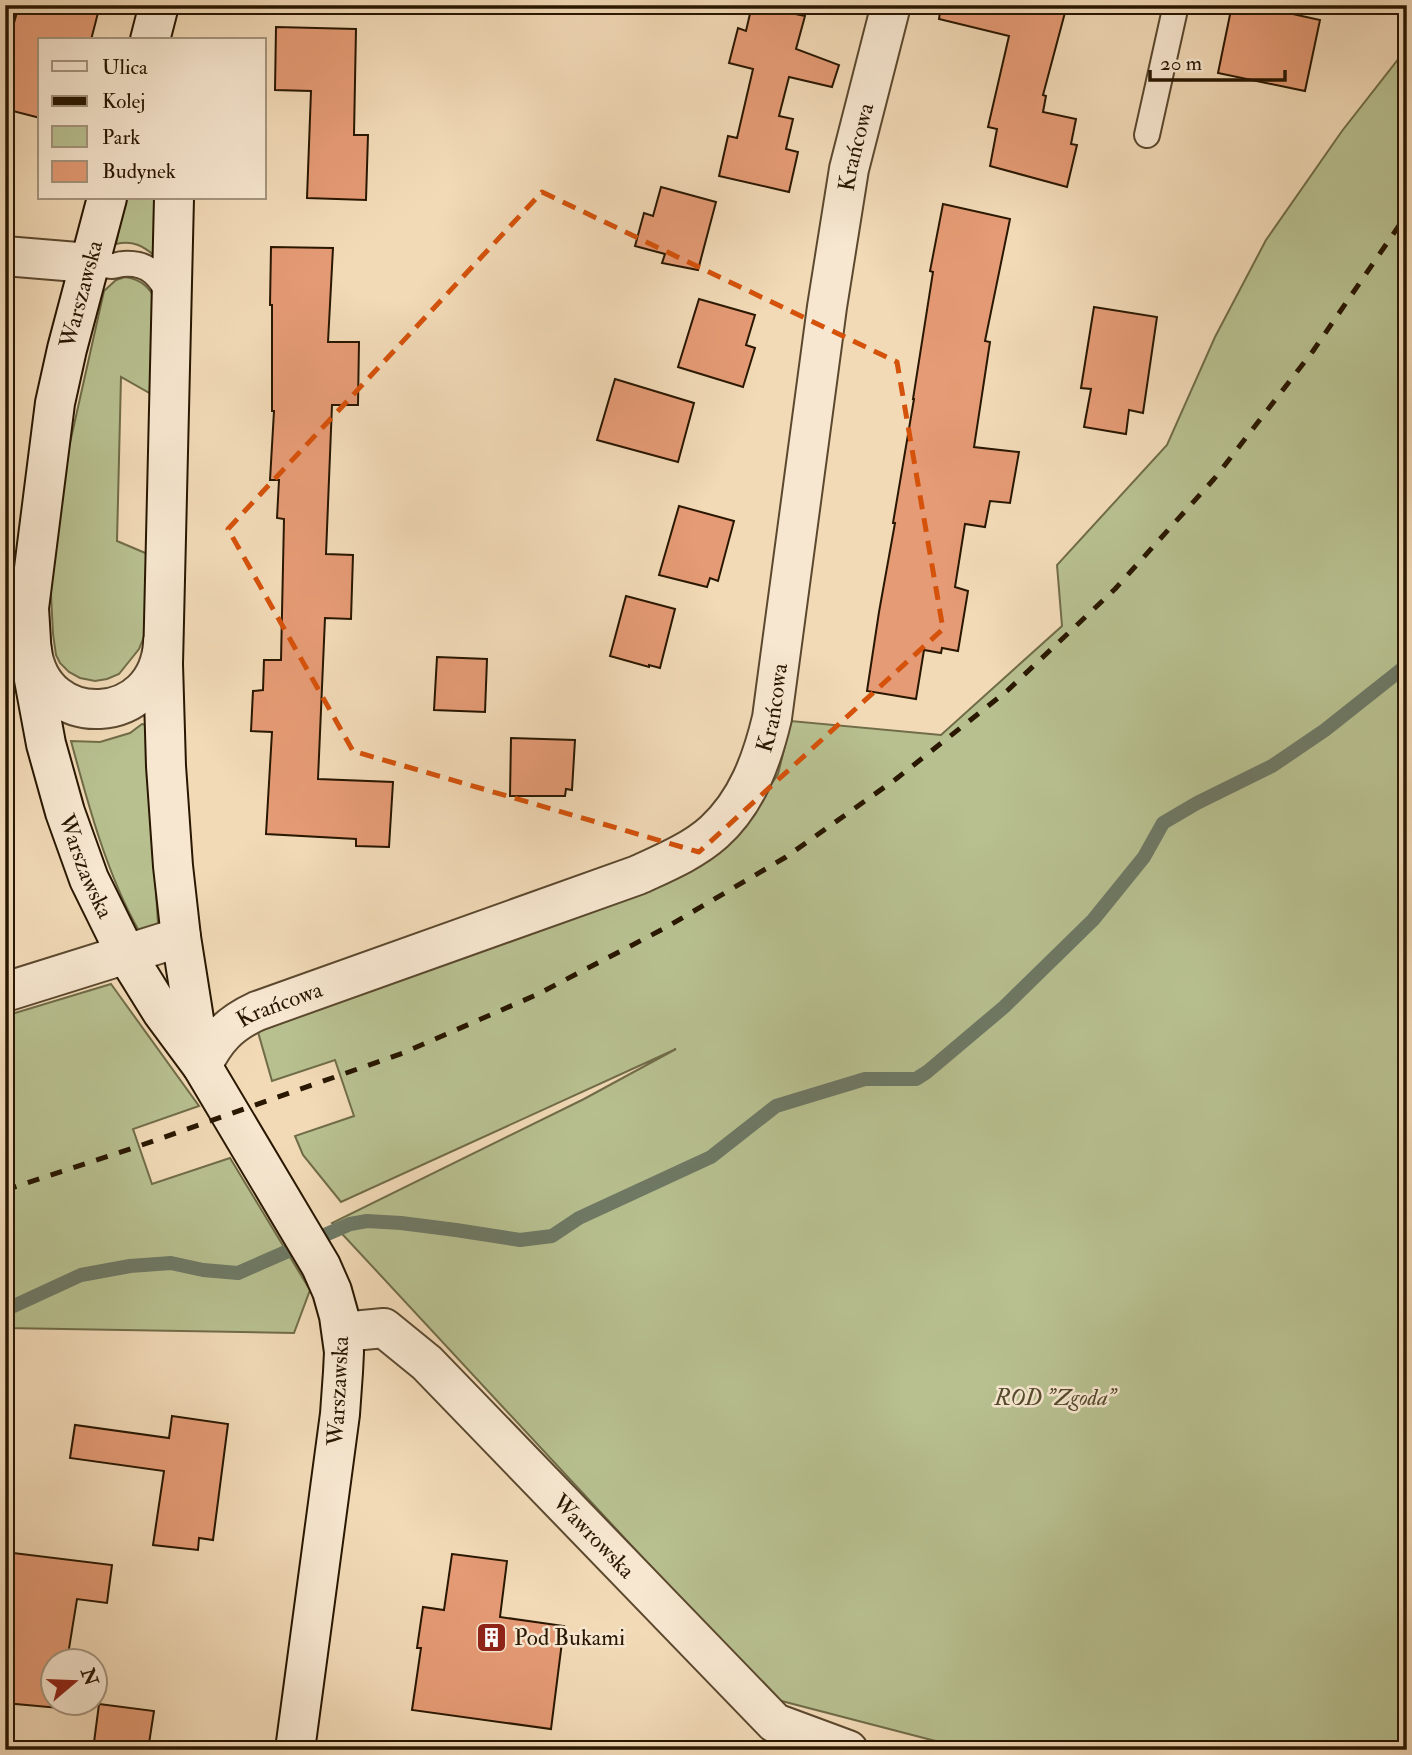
<svg xmlns="http://www.w3.org/2000/svg" width="1412" height="1755" viewBox="0 0 1412 1755" font-family="'IM FELL Double Pica',serif">
<style>
.green{fill:#b8c090;stroke:#706c48;stroke-width:2}
.lines{fill:none;stroke-linecap:round;stroke-linejoin:round}
.stream{stroke:#6e7965;stroke-width:14}
.building{fill:#e59b75;stroke:#291701;stroke-width:2}
.lane-casing{stroke:#5b482e;stroke-width:28}
.street-casing{stroke:#5b482e;stroke-width:42}
.secondary-casing{stroke:#291701;stroke-width:42}
.lane{stroke:#f7e7d0;stroke-width:24}
.street{stroke:#f7e7d0;stroke-width:38}
.secondary{stroke:#f7e7d0;stroke-width:38}
.rail{stroke:#291701;stroke-width:5;stroke-dasharray:12 12;stroke-linecap:butt}
.marked{fill:none;stroke:#d5520b;stroke-width:5;stroke-dasharray:14 9;stroke-linejoin:round}
.labels{text-anchor:middle;dominant-baseline:central;stroke-width:5;stroke-linejoin:round;paint-order:stroke}
.street-label{font-size:23px;fill:#291701;stroke:#f7e7d0}
.park-label{font-size:23px;font-style:italic;fill:#544a2c;stroke:#f7e7d0}
.poi-label{font-size:23px;fill:#291701;stroke:#f7e7d0;text-anchor:start}
</style>
<rect width="100%" height="100%" fill="#f2dab7"/>
<filter id="stains"><feTurbulence type="fractalNoise" baseFrequency=".00286" numOctaves="4"/><feColorMatrix values="0 0 0 0 .2 0 0 0 0 .09 0 0 0 0 .02 0 0 0 .5 -.17"/></filter>
<radialGradient id="worn" r=".72"><stop offset=".6" stop-color="#630" stop-opacity="0"/><stop offset="1" stop-color="#630" stop-opacity=".3"/></radialGradient>
<g class="green">
<path d="M 1407,48 L 1407,1750 L 970,1750 L 774,1699 L 332,1223 L 584,1099 L 676,1049 L 341,1202 L 303,1155 L 295,1136 L 354,1116 L 335,1060 L 272,1081 L 258,1032 L 646,887 L 745,824 L 778,774 L 791,721 L 941,735 L 1062,626 L 1057,565 L 1167,445 L 1215,337 L 1266,240 L 1342,131 Z"/>
<path d="M 125,198 L 156,198 L 155,256 C 143,246 133,240 116,244 Z"/>
<path d="M 125,277 C 139,279 150,287 155,300 L 153,395 L 121,377 L 117,541 L 150,555 L 145,634 L 139,649 L 119,674 L 107,679 L 95,681 L 80,678 L 69,672 L 60,663 L 56,655 L 53,634 L 51,595 L 52,553 L 57,501 L 104,291 L 116,280 Z"/>
<path d="M 142,724 L 146,725 L 158,924 L 139,931 C 107,875 88,804 71,741 L 100,742 L 130,733 Z"/>
<path d="M 111,984 L 199,1106 L 133,1129 L 152,1184 L 230,1158 L 310,1290 L 294,1333 L 5,1328 L 5,1016 Z"/>
</g>
<g class="lines">
<path class="stream" d="M 5,1310 L 81,1275 L 130,1266 L 171,1263 L 203,1270 L 238,1273 L 350,1224 L 367,1221 L 401,1223 L 456,1230 L 520,1240 L 552,1236 L 579,1218 L 711,1157 L 776,1106 L 865,1079 L 916,1079 L 927,1072 L 1004,1007 L 1093,920 L 1144,857 L 1163,823 L 1197,803 L 1272,766 L 1325,730 L 1407,665"/>
</g>
<g class="building">
<path d="M 19,5 L 100,5 L 91,40 L 40,40 L 40,118 L 5,109 L 5,55 Z"/>
<path d="M 752,5 L 805,16 L 796,49 L 839,65 L 832,87 L 789,77 L 779,116 L 793,119 L 786,149 L 798,152 L 789,192 L 719,176 L 728,136 L 737,138 L 753,69 L 729,63 L 738,28 L 746,31 Z"/>
<path d="M 941,5 L 1067,5 L 1043,95 L 1046,96 L 1043,112 L 1076,119 L 1071,144 L 1077,145 L 1067,187 L 990,166 L 997,129 L 988,127 L 1009,36 L 939,19 Z"/>
<path d="M 1232,5 L 1252,5 L 1320,20 L 1305,91 L 1218,73 Z"/>
<path d="M 276,27 L 356,29 L 354,135 L 368,135 L 366,200 L 307,198 L 311,91 L 275,90 Z"/>
<path d="M 661,187 L 716,202 L 698,270 L 662,263 L 665,254 L 635,246 L 644,213 L 653,216 Z"/>
<path d="M 943,204 L 1010,219 L 985,341 L 990,342 L 974,447 L 1019,452 L 1010,503 L 990,501 L 985,527 L 965,524 L 955,587 L 968,591 L 958,651 L 942,648 L 941,653 L 924,650 L 916,699 L 867,691 L 879,612 L 895,523 L 893,523 L 914,399 L 913,399 L 933,272 L 930,271 Z"/>
<path d="M 271,247 L 333,248 L 328,342 L 359,342 L 358,405 L 332,405 L 326,554 L 353,555 L 351,619 L 325,618 L 318,779 L 393,782 L 389,847 L 356,846 L 356,839 L 266,834 L 272,732 L 251,731 L 253,691 L 263,690 L 264,660 L 281,660 L 284,519 L 277,518 L 279,480 L 270,480 L 274,411 L 272,411 L 272,305 L 270,305 Z"/>
<path d="M 699,299 L 755,315 L 746,345 L 755,348 L 743,387 L 678,367 Z"/>
<path d="M 1094,307 L 1157,317 L 1143,413 L 1129,410 L 1126,434 L 1084,427 L 1091,389 L 1081,388 Z"/>
<path d="M 615,379 L 694,403 L 678,462 L 597,440 Z"/>
<path d="M 679,506 L 734,521 L 718,581 L 710,578 L 707,587 L 659,575 Z"/>
<path d="M 626,596 L 675,609 L 660,668 L 649,665 L 649,667 L 610,656 Z"/>
<path d="M 437,657 L 487,659 L 485,712 L 434,710 Z"/>
<path d="M 511,738 L 575,740 L 572,790 L 566,789 L 565,796 L 510,796 Z"/>
<path d="M 172,1416 L 228,1424 L 213,1540 L 199,1538 L 198,1550 L 153,1545 L 164,1471 L 70,1458 L 75,1425 L 169,1438 Z"/>
<path d="M 5,1552 L 112,1565 L 107,1603 L 77,1599 L 67,1661 L 52,1661 L 52,1703 L 60,1703 L 59,1708 L 5,1703 Z"/>
<path d="M 452,1554 L 507,1561 L 500,1617 L 564,1626 L 551,1729 L 412,1710 L 421,1648 L 417,1648 L 423,1607 L 444,1610 Z"/>
<path d="M 99,1704 L 154,1711 L 148,1750 L 93,1750 Z"/>
</g>
<g class="lines">
<defs>
<g id="lane">
<path d="M 1147,135 L 1176,5"/>
<path d="M 89,263 C 96,264 105,266 112,266 C 116,266 119,264 123,264 C 149,262 162,277 170,299"/>
</g>
<g id="street">
<path d="M 5,256 L 89,263"/>
<path d="M 32,650 C 42,732 159,728 163,642"/>
<path d="M 5,992 L 181,937"/>
<path id="s1" d="M 202,1066 C 216,1038 229,1024 257,1011 L 638,875 C 664,863 693,851 714,832 C 747,802 762,760 772,718 L 827,307 L 849,169 L 891,5"/>
<path id="s2" d="M 342,1332 L 384,1328 L 427,1363 L 775,1723 L 848,1750"/>
</g>
<g id="secondary">
<path d="M 150,40 L 159,5"/>
<path id="s3" d="M 107,198 L 67,349 L 55,403 L 29,608 L 33,674 L 46,744 L 65,812 L 89,879 L 126,954 L 162,1012 L 202,1066 L 321,1266 L 332,1291 L 339,1316 L 344,1352 L 343,1372 L 340,1414 L 295,1750"/>
<path d="M 174,198 L 163,664 L 166,766 L 173,866 L 181,937 L 200,1057"/>
</g>
</defs>
<use href="#lane" class="lane-casing"/>
<use href="#street" class="street-casing"/>
<use href="#secondary" class="secondary-casing"/>
<use href="#lane" class="lane"/>
<use href="#street" class="street"/>
<use href="#secondary" class="secondary"/>
<path class="rail" d="M 5,1190 L 139,1146 L 403,1053 L 536,995 L 665,928 L 786,857 L 896,779 L 1007,691 L 1115,589 L 1214,479 L 1313,351 L 1407,214"/>
</g>
<path class="marked" d="M 542,192 L 897,362 L 943,629 L 699,852 L 353,751 L 228,529 Z"/>
<defs>
<symbol id="building-square" viewBox="-11 -11 22 22"><rect x="-9" y="-9" width="18" height="18" rx="4" fill="#8f2418" stroke="#f7e7d0"/><path d="M-4-6H4V6H1V3H-1V6H-4ZM-2.5-4.3h1.7v1.8h-1.7ZM.8-4.3h1.7v1.8H.8ZM-2.5-1h1.7V.8h-1.7ZM.8-1h1.7V.8H.8Z" fill="#fff"/></symbol>
</defs>
<g fill-rule="evenodd">
<use href="#building-square" x="474" y="1620" width="35" height="35"/>
</g>
<g class="labels">
<g class="street-label">
<text stroke="none"><textPath href="#s1" startOffset="1279">Krańcowa</textPath></text>
<text transform="translate(81 294) rotate(-75)">Warszawska</text>
<text stroke="none"><textPath href="#s1" startOffset="712">Krańcowa</textPath></text>
<text stroke="none"><textPath href="#s3" startOffset="684">Warszawska</textPath></text>
<text stroke="none"><textPath href="#s1" startOffset="103">Krańcowa</textPath></text>
<text transform="translate(338 1391) rotate(-87)">Warszawska</text>
<text stroke="none"><textPath href="#s2" startOffset="338">Wawrowska</textPath></text>
</g>
<g class="park-label">
<text x="1055" y="1397">ROD "Zgoda"</text>
</g>
<g class="poi-label">
<text x="514" y="1637">Pod Bukami</text>
</g>
</g>
<rect width="1412" height="1755" fill="none" stroke="#f2dab7" stroke-width="28"/>
<rect x="7" y="7" width="1398" height="1741" fill="none" stroke="#291701" stroke-width="3.5"/>
<rect x="14" y="14" width="1384" height="1727" fill="none" stroke="#291701" stroke-width="2"/>
<rect x="38" y="38" width="228" height="161" fill="#f7e7d0" stroke="#a5947d" stroke-width="2"/>
<rect x="52" y="61" width="35" height="10" fill="#f7e7d0" stroke="#a5947d" stroke-width="2"/>
<text x="102" y="74" font-size="21" fill="#291701">Ulica</text>
<rect x="52" y="96" width="35" height="10" fill="#291701" stroke="#a5947d" stroke-width="2"/>
<text x="102" y="108" font-size="21" fill="#291701">Kolej</text>
<rect x="52" y="126" width="35" height="21" fill="#b8c090" stroke="#a5947d" stroke-width="2"/>
<text x="102" y="144" font-size="21" fill="#291701">Park</text>
<rect x="52" y="161" width="35" height="21" fill="#e59b75" stroke="#a5947d" stroke-width="2"/>
<text x="102" y="178" font-size="21" fill="#291701">Budynek</text>
<g transform="translate(74 1682) rotate(71)"><circle r="33" fill="#f7e7d0" stroke="#a5947d" stroke-width="2"/>
<path d="M0-5L12 26L0 18L-12 26Z" fill="#8f2418"/>
<text y="-10" font-size="19" font-weight="bold" text-anchor="middle" fill="#291701">N</text>
</g>
<path d="M1150 70v10h135v-10" fill="none" stroke="#291701" stroke-width="3.5"/>
<text x="1160" y="70" font-size="21" fill="#291701" stroke="#f7e7d0" stroke-width="5" paint-order="stroke">20 m</text>
<rect width="100%" height="100%" filter="url(#stains)"/>
<rect width="100%" height="100%" fill="url(#worn)"/>
</svg>
